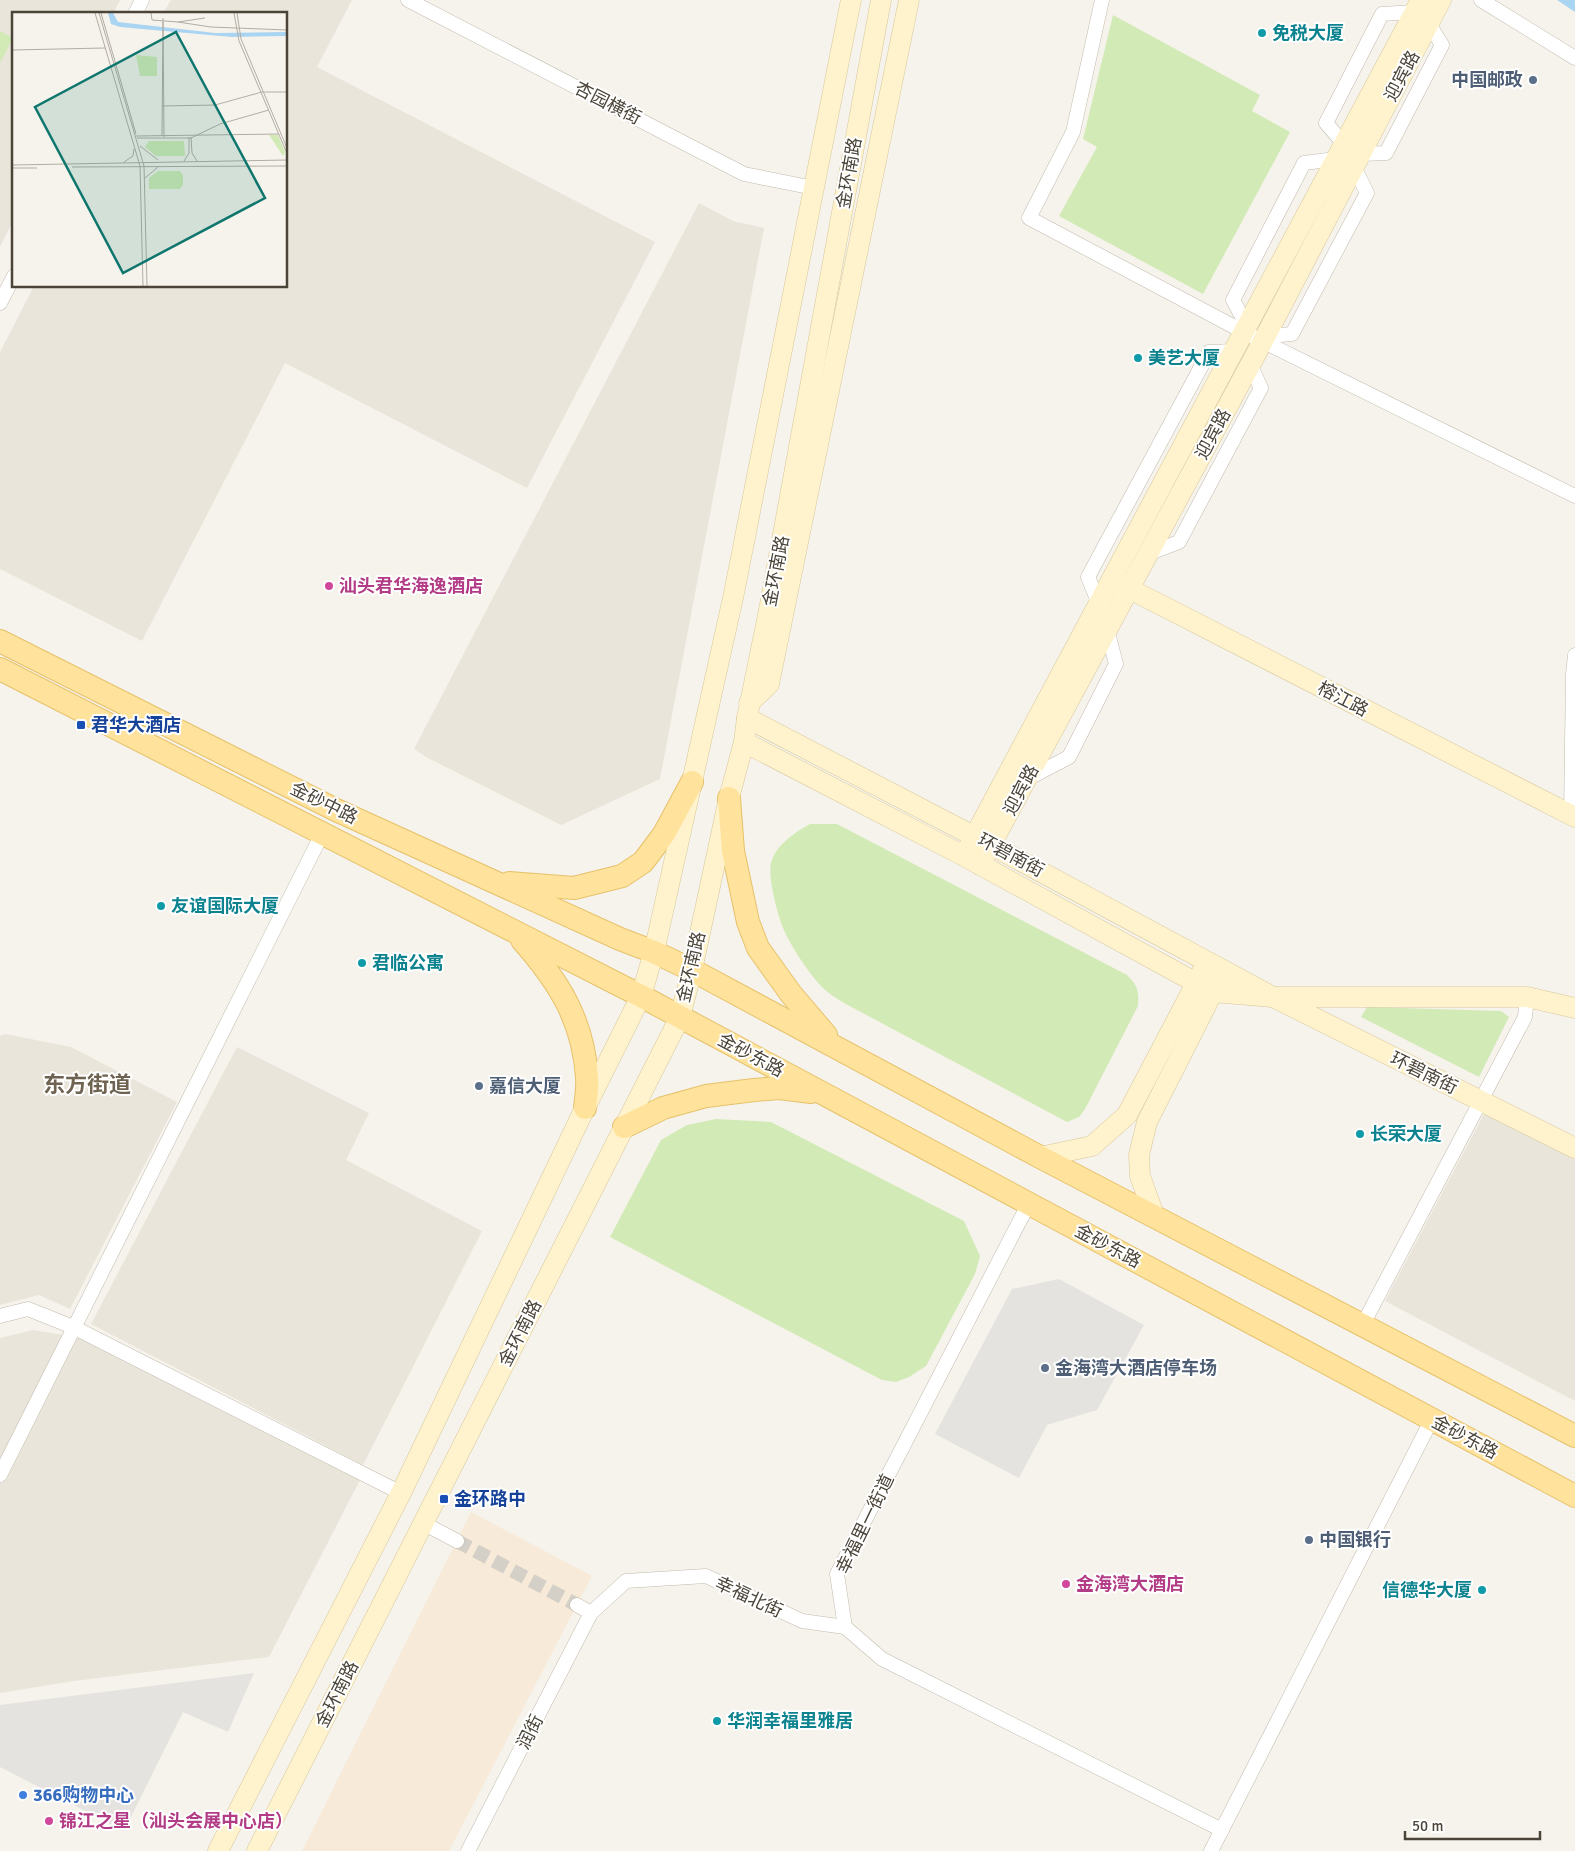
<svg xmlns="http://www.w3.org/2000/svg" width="1575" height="1851" viewBox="0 0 1575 1851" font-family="Signika,'Noto Sans SC',sans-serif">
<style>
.residential{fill:#eae5da}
.commercial{fill:#f7ead8}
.green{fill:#d2eab5}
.parking{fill:#e5e3e0}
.water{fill:#a9d4f2}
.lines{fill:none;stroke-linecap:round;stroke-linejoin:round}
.street-tunnel{stroke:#d4d0c8;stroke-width:14;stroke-dasharray:14 7;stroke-linecap:butt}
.street-casing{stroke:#c2bbae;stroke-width:15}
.secondary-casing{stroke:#d6c79b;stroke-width:21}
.primary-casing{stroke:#e6c16a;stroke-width:24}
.street{stroke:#fff;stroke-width:14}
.secondary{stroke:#fff3cd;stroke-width:20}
.primary{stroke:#ffe39c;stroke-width:22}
.culture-dot{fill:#0f9aa8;stroke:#fff;stroke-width:2}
.service-dot{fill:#5c6f8a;stroke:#fff;stroke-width:2}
.hotel-dot{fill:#d1479c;stroke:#fff;stroke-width:2}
.transit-dot{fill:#1a4fb4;stroke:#fff;stroke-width:2}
.shop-dot{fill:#3f7fe0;stroke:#fff;stroke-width:2}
.labels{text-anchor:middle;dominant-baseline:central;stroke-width:4;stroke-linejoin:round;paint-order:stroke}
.culture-label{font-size:18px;font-weight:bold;fill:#0d838f;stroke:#fff;text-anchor:start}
.street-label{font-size:18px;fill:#4b4439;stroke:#fff}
.service-label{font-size:18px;font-weight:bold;fill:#4e5e75;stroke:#fff;text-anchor:start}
.hotel-label{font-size:18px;font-weight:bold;fill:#b23c85;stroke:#fff;text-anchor:start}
.transit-label{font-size:18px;font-weight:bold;fill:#164399;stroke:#fff;text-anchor:start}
.shop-label{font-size:18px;font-weight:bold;fill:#366cbe;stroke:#fff;text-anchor:start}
.district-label{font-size:22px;font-weight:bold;fill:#6e6250;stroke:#fff}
.inset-road{fill:none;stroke:#b2ada4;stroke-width:1}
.view{fill:#0f766e;fill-opacity:0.15;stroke:#0f766e;stroke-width:2.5}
.inset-edge{fill:none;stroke:#4b4439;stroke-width:2.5}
</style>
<rect width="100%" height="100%" fill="#f6f3ec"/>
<g class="residential">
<path d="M 0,0 L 120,0 L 113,14 L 14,14 L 14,219 L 0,247 Z"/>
<path d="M 171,0 L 352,0 L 317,67 L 655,242 L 527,488 L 285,363 L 142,641 L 0,569 L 0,352 L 34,286 L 286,286 L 286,14 L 163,14 Z"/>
<path d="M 699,203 L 733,221 L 764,228 L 660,779 L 561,825 L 426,757 L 414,749 Z"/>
<path d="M 5,1034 L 71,1047 L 177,1102 L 70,1309 L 39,1295 L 0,1305 L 0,1036 Z"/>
<path d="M 237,1047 L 369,1113 L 346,1160 L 482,1231 L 363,1465 L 91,1324 Z"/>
<path d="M 1485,1112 L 1575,1159 L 1575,1401 L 1385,1301 Z"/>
<path d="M 33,1330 L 77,1337 L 361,1478 L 269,1657 L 74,1681 L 0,1693 L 0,1338 Z"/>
</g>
<path class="commercial" d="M 471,1512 L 592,1576 L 449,1851 L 302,1851 Z"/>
<g class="green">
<path d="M 1113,15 L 1260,95 L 1252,111 L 1290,132 L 1203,294 L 1059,216 L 1097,147 L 1083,139 Z"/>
<path d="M 0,31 L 13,38 L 0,63 Z"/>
<path d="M 810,824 L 837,824 L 1127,975 C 1138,986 1139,991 1138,1006 L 1085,1109 L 1079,1117 L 1067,1122 L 844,1003 C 836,998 826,992 820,985 C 809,973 790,945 784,930 C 778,917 766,873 772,860 C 778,843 796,832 810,824 Z"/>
<path d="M 1367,1007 L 1501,1011 L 1509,1017 L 1479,1077 L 1361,1017 Z"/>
<path d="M 716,1119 L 771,1122 L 964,1221 L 980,1256 L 975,1274 L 926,1366 L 909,1377 L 896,1382 L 882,1380 L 610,1237 L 661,1140 L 687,1125 Z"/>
</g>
<g class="parking">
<path d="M 1059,1279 L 1144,1325 L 1097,1410 L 1047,1425 L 1019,1478 L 935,1434 L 1012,1289 Z"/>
<path d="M 254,1673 L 228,1732 L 183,1712 L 124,1831 L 0,1767 L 0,1705 Z"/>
</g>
<path class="water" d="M 1557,0 L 1575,0 L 1575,12 Z"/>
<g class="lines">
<path class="street-tunnel" d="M 457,1541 L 577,1605"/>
<defs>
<g id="street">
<path d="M 408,0 L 744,174 L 814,188"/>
<path d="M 1102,0 L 1073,132 L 1029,218 L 1244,332 L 1575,496"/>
<path d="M 1481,0 L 1575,58"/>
<path d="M 135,14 L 142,0"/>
<path d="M 1344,144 L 1326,123 L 1382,14 L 1414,12"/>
<path d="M 1361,154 L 1386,153 L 1442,45 L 1429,24"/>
<path d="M 0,303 L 14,276"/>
<path d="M 1247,326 L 1233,300 L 1304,163 L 1336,159"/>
<path d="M 1266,336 L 1292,334 L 1367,193 L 1354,167"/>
<path d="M 1150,553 L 1179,542 L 1261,388 L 1250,364"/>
<path d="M 1099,604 L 1088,577 L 1209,352 L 1234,351"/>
<path d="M 1027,779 L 1069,757 L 1116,664 L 1107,629"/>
<path d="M 1571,816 L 1573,674 L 1575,655"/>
<path d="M 1029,1203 L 837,1574 L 845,1627 L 882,1659 L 1222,1830"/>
<path d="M 0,1316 L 28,1309 L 73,1327 L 401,1493"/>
<path d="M 1362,1326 L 1525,1017 L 1527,997"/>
<path d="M 0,1475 L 322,834"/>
<path d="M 423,1523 L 457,1541"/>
<path d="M 577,1605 L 591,1613 L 626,1581 L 706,1576 L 802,1621 L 845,1627"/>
<path d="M 468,1851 L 591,1613"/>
<path d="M 1211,1851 L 1432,1419"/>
</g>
<g id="secondary">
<path d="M 1118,583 L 1575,817"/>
<path d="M 749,703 L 769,684 L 909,0"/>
<path d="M 747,718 L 991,845 L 1273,997 L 1575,1148"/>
<path d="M 744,742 L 964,856 L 1213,992 L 1273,997 L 1527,997 L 1575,1008"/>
<path d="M 964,856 L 1421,0"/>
<path d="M 980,865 L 1263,341 L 1441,0"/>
<path d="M 1040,1157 L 1092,1146 L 1127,1115 L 1202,972"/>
<path d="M 1154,1215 L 1140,1176 L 1139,1155 L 1147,1122 L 1219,980"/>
<path d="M 218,1851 L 401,1493 L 585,1108 L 641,996 L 654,952 L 733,598 L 851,0"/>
<path d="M 257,1851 L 680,1017 L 692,970 L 729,798 L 744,742 L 747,718 L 770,605 L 881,0"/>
</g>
<g id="primary">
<path d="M 0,641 L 336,810 L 620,939 L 654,952 L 692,970 L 1040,1157 L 1575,1436"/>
<path d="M 0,669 L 641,996 L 1575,1496"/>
<path d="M 729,798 L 733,851 L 748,922 L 758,948 L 791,994 L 826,1035"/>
<path d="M 509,883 L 574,888 L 622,876 L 643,862 L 664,834 L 692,782"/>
<path d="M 522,940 C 559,982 583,1020 587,1077 C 588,1088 586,1098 585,1108"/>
<path d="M 624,1127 L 663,1108 L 706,1096 L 754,1090 L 779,1088 L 811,1092"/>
</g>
</defs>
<use href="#street" class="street-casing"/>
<use href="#secondary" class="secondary-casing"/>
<use href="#primary" class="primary-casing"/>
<use href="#street" class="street"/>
<use href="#secondary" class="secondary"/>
<use href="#primary" class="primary"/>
</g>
<g class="culture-dot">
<circle cx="1262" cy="33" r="5"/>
<circle cx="1138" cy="358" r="5"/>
<circle cx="161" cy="906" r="5"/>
<circle cx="362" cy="963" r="5"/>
<circle cx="1360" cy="1134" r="5"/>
<circle cx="1482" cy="1590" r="5"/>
<circle cx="717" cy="1721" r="5"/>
</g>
<g class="service-dot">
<circle cx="1533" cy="80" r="5"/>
<circle cx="479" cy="1086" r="5"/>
<circle cx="1045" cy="1368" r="5"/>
<circle cx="1309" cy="1540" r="5"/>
</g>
<g class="hotel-dot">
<circle cx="329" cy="586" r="5"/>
<circle cx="1066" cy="1584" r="5"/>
<circle cx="49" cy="1821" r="5"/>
</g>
<g class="transit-dot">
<rect x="76" y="720" width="10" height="10" rx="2.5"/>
<rect x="439" y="1494" width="10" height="10" rx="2.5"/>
</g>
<circle class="shop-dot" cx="23" cy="1795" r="5"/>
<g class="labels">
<g class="culture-label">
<text x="1272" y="33">免税大厦</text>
<text x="1148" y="358">美艺大厦</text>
<text x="171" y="906">友谊国际大厦</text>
<text x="372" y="963">君临公寓</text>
<text x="1370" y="1134">长荣大厦</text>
<text x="1472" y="1590" text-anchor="end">信德华大厦</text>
<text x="727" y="1721">华润幸福里雅居</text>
</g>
<g class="street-label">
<text transform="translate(1402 76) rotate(-62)">迎宾路</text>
<text transform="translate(608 103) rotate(27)">杏园横街</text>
<text transform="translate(849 173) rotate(-80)">金环南路</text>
<text transform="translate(1213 434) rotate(-62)">迎宾路</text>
<text transform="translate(776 571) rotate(-79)">金环南路</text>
<text transform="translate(1343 699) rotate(27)">榕江路</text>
<text transform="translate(1021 790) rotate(-62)">迎宾路</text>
<text transform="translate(324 803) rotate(26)">金砂中路</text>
<text transform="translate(1011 855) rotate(28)">环碧南街</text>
<text transform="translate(691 967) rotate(-77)">金环南路</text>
<text transform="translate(751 1055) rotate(28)">金砂东路</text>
<text transform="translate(1424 1073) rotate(26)">环碧南街</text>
<text transform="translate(1108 1246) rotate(28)">金砂东路</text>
<text transform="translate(520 1333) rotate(-63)">金环南路</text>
<text transform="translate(1465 1437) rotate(28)">金砂东路</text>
<text transform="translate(865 1524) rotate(-64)">幸福里一街道</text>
<text transform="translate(749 1597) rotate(25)">幸福北街</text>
<text transform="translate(337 1694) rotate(-63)">金环南路</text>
<text transform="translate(530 1732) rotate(-63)">润街</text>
</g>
<g class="service-label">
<text x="1523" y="80" text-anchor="end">中国邮政</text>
<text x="489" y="1086">嘉信大厦</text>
<text x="1055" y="1368">金海湾大酒店停车场</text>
<text x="1319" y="1540">中国银行</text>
</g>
<g class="hotel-label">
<text x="339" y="586">汕头君华海逸酒店</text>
<text x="1076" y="1584">金海湾大酒店</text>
<text x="59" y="1821">锦江之星（汕头会展中心店）</text>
</g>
<g class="transit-label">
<text x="91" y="725">君华大酒店</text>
<text x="454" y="1499">金环路中</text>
</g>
<g class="shop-label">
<text x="33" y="1795">366购物中心</text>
</g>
<g class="district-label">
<text x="87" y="1084">东方街道</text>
</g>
</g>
<g transform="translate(12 12)">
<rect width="275" height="275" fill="#f6f3ec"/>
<path d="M 124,43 L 145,45 L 145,64 L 128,64 ZM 257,123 L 266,123 L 273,140 L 271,144 ZM 137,129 L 172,129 L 173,144 L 144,144 L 133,135 ZM 146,159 L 168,159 L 171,163 L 171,173 L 168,177 L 137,177 L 137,166 Z" fill="#d2eab5"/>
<path d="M 96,1 L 101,1 L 106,10 L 203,21 L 275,20 L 275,24 L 220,25 L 108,15 L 99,12 Z" fill="#a9d4f2"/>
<path class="inset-road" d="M 83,1 L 128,154 L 131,274M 87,1 L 132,154 L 135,274M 89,1 L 124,122M 139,1 L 140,8 L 166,10 L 193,6M 222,1 L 227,29 L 274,139M 225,1 L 229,27 L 275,136M 151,6 L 152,125M 166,10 L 199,15 L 275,18M 0,38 L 93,36M 150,94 L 203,93 L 250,80 L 275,80M 124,124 L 267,122M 150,124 L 151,10M 179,125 L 180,141 L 185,149M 125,126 L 179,126 L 208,112 L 257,98M 128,134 L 146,148M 172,149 L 177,141 L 177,125M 112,150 L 121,144 L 122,137M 0,153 L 275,148M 60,155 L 275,154M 0,156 L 25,156M 133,166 L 146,155"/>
<path class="view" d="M 164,20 L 253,186 L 111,261 L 23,95 Z"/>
<rect width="275" height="275" class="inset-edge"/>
</g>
<path d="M1405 1831v8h135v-8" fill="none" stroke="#4b4439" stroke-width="2.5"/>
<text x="1412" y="1831" font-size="15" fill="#4b4439" stroke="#ffffff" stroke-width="4" paint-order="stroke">50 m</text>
</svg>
